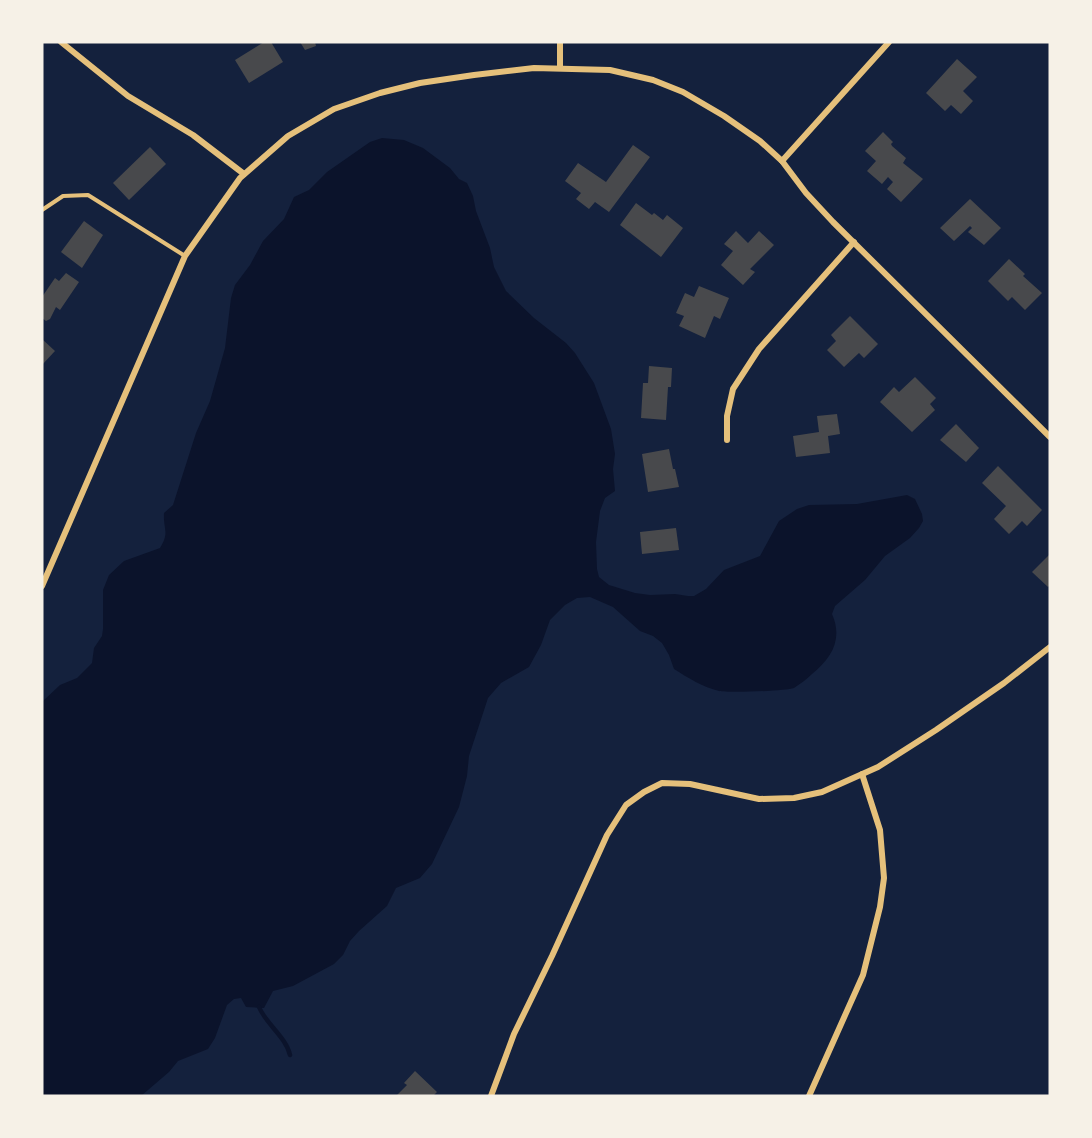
<svg xmlns="http://www.w3.org/2000/svg" width="1092" height="1138" viewBox="0 0 1092 1138" font-family="'Varela Round',sans-serif">
<style>
.water{fill:#0b132b}
.lines{fill:none;stroke-linecap:round;stroke-linejoin:round}
.stream{stroke:#0b132b;stroke-width:4.5}
.building{fill:#48494c}
.service{stroke:#e5c07b;stroke-width:4}
.minor{stroke:#e5c07b;stroke-width:6}
</style>
<rect width="100%" height="100%" fill="#14213d"/>
<path class="water" d="M 382,138 L 404,140 L 423,148 L 450,168 L 459,179 L 467,183 L 473,196 L 476,211 L 490,248 L 494,267 L 506,291 L 534,318 L 566,343 L 575,353 L 594,383 L 611,429 L 615,454 L 613,469 L 615,491 L 605,498 L 600,511 L 596,542 L 597,569 L 599,577 L 609,585 L 635,593 L 650,595 L 675,594 L 688,596 L 694,596 L 706,589 L 724,570 L 760,556 L 779,521 L 797,509 L 809,505 L 857,504 L 907,495 L 915,499 L 922,514 L 923,521 L 919,528 L 910,538 L 885,556 L 865,580 L 835,606 L 832,614 C 843,639 832,658 812,674 C 807,679 800,684 794,688 C 786,691 729,693 719,691 C 703,687 688,678 674,669 L 669,655 L 662,643 L 653,636 L 640,631 L 613,607 L 590,597 L 577,598 L 565,605 L 550,620 L 541,645 L 529,667 L 501,683 L 488,698 L 469,756 L 467,776 L 459,807 L 432,864 L 420,878 L 396,888 L 387,906 L 359,931 L 350,941 L 343,955 L 334,964 L 293,986 L 273,991 L 264,1008 L 246,1007 L 241,998 L 234,999 L 227,1005 L 215,1038 L 208,1049 L 178,1061 L 169,1072 L 141,1096 L 42,1096 L 42,702 L 60,685 L 77,678 L 92,663 L 94,648 L 102,636 L 103,629 L 103,590 L 109,575 L 124,561 L 160,548 C 170,532 163,530 164,513 L 173,505 L 196,433 L 210,401 L 225,348 L 231,298 L 235,285 L 250,265 L 263,241 L 284,219 L 294,197 L 309,190 L 327,172 L 370,142 Z"/>
<g class="lines">
<path class="stream" d="M 259,1007 C 266,1024 286,1037 290,1055"/>
</g>
<g class="building">
<path d="M 264,42 L 271,42 L 283,62 L 249,83 L 235,60 Z"/>
<path d="M 300,42 L 315,42 L 316,46 L 305,50 Z"/>
<path d="M 957,59 L 977,77 L 963,91 L 973,101 L 961,114 L 951,105 L 945,111 L 926,93 Z"/>
<path d="M 883,132 L 893,142 L 891,144 L 892,146 L 906,158 L 903,163 L 923,179 L 901,202 L 887,189 L 893,182 L 888,177 L 882,184 L 867,171 L 876,161 L 865,151 Z"/>
<path d="M 633,145 L 650,157 L 609,212 L 595,202 L 589,209 L 576,199 L 581,193 L 565,181 L 578,163 L 606,182 Z"/>
<path d="M 150,147 L 166,164 L 129,200 L 113,183 Z"/>
<path d="M 970,199 L 1001,228 L 984,245 L 968,232 L 972,228 L 970,226 L 954,241 L 940,228 Z"/>
<path d="M 636,203 L 652,215 L 654,213 L 663,220 L 667,215 L 683,228 L 661,257 L 620,225 Z"/>
<path d="M 84,221 L 103,235 L 82,268 L 61,252 Z"/>
<path d="M 736,231 L 748,243 L 759,231 L 774,245 L 750,269 L 755,272 L 743,285 L 721,265 L 733,251 L 724,244 Z"/>
<path d="M 1009,259 L 1025,274 L 1023,276 L 1042,293 L 1025,310 L 1012,297 L 1008,301 L 988,281 Z"/>
<path d="M 66,273 L 79,282 L 60,310 L 56,307 L 50,319 L 46,321 L 42,318 L 42,297 L 55,278 L 59,281 Z"/>
<path d="M 699,286 L 729,298 L 720,319 L 714,316 L 705,338 L 679,326 L 684,316 L 676,313 L 685,293 L 694,297 Z"/>
<path d="M 850,316 L 878,344 L 864,358 L 859,353 L 844,367 L 827,350 L 836,341 L 831,335 Z"/>
<path d="M 42,339 L 55,351 L 42,365 Z"/>
<path d="M 649,366 L 672,368 L 671,387 L 668,387 L 666,420 L 641,418 L 643,383 L 648,383 Z"/>
<path d="M 915,377 L 936,398 L 930,404 L 935,410 L 912,432 L 880,402 L 894,387 L 899,392 Z"/>
<path d="M 837,414 L 840,434 L 828,436 L 830,453 L 796,457 L 793,436 L 819,432 L 817,416 Z"/>
<path d="M 956,424 L 979,448 L 966,462 L 940,440 Z"/>
<path d="M 669,449 L 673,469 L 675,469 L 679,487 L 648,492 L 642,454 Z"/>
<path d="M 998,466 L 1042,510 L 1027,526 L 1022,521 L 1009,534 L 994,519 L 1006,506 L 982,483 Z"/>
<path d="M 676,528 L 679,550 L 642,554 L 640,532 Z"/>
<path d="M 1050,554 L 1050,585 L 1048,587 L 1032,572 Z"/>
<path d="M 415,1071 L 437,1092 L 433,1096 L 396,1096 L 407,1085 L 404,1083 Z"/>
</g>
<g class="lines">
<path class="service" d="M 42,210 L 63,196 L 88,195 L 185,256"/>
<g class="minor">
<path d="M 61,42 L 128,96 L 193,135 L 244,174"/>
<path d="M 560,42 L 560,68"/>
<path d="M 782,161 L 889,42"/>
<path d="M 727,440 L 727,416 L 733,389 L 759,349 L 854,242"/>
<path d="M 42,586 L 185,256 L 240,178 L 288,136 L 334,109 L 380,93 L 420,83 L 474,75 L 534,68 L 610,70 L 653,80 L 683,92 L 724,116 L 760,141 L 782,161 L 806,193 L 833,222 L 1050,437"/>
<path d="M 491,1096 L 514,1034 L 552,956 L 607,835 L 626,805 L 644,792 L 662,783 L 690,784 L 759,799 L 794,798 L 822,792 L 878,767 L 936,730 L 1004,683 L 1050,647"/>
<path d="M 809,1096 L 863,975 L 880,907 L 884,878 L 880,830 L 862,774"/>
</g>
</g>
<rect width="1092" height="1138" fill="none" stroke="#f6f1e7" stroke-width="87"/>
</svg>
